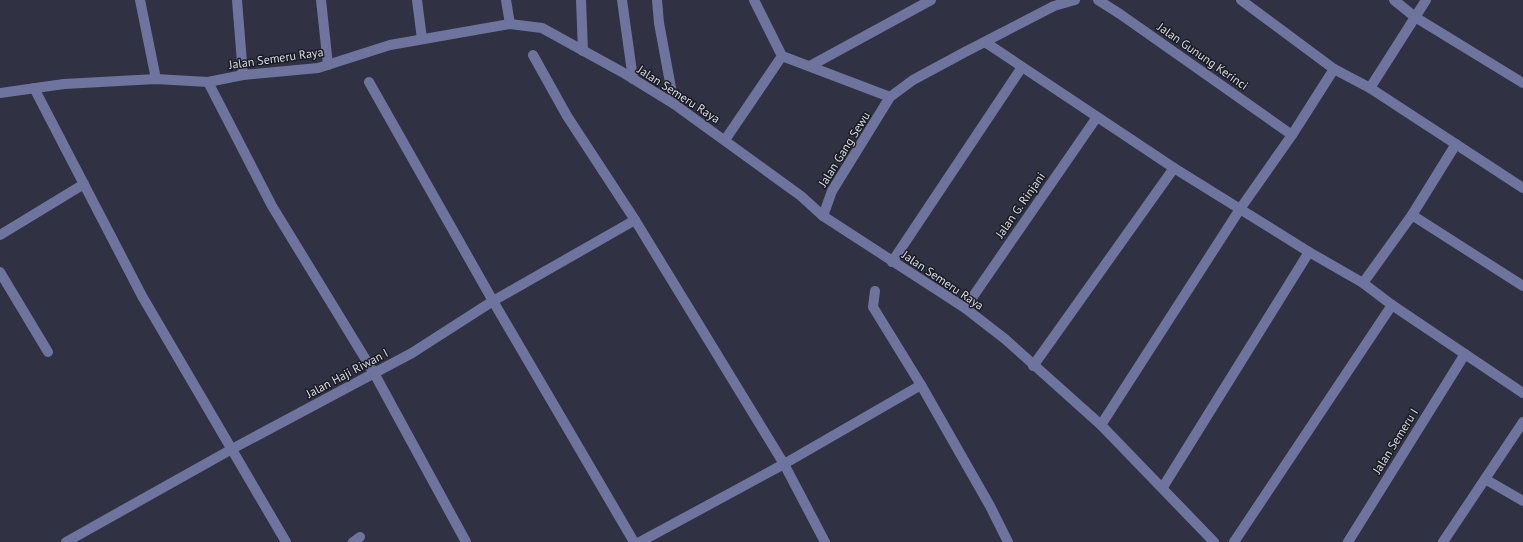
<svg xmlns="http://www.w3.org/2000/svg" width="1523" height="542" viewBox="0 0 1523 542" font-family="'PT Sans',sans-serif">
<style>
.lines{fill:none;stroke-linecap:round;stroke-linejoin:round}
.minor{stroke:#6f749f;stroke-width:10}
.labels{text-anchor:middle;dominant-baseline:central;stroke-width:3;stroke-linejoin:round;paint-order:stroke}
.street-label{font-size:12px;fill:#dbdde8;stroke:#1a1b22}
</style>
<rect width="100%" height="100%" fill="#303243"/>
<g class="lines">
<g class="minor">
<path d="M 140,0 L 156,79"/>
<path d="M 237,0 L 243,75"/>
<path d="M 321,0 L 328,65"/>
<path d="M 417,0 L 422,39"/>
<path d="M 506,0 L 510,24"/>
<path d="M 581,0 L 583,51"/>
<path d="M 622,0 L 633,79"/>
<path d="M 657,0 L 659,23 L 674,104"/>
<path d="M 754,0 L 782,56"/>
<path d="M 1098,0 L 1120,14 L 1292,135"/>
<path d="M 1241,0 L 1334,69 L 1370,88 L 1523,188"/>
<path d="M 1394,0 L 1415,17 L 1523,83"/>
<path d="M 985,42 L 1174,168 L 1309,252 L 1363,283 L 1392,305 L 1523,393"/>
<path d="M 533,55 L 567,116 L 635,220 L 784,464 L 825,542"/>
<path d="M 810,66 L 931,0"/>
<path d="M 208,82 L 272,206 L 374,373 L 466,542"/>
<path d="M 369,82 L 493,301 L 634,542"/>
<path d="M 34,88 L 142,296 L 286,542"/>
<path d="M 1370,88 L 1426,0"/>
<path d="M 0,93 L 64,84 L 156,79 L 208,82 L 243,75 L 318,68 L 390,45 L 510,24 L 542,28 L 622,72 L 674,104 L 801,196 L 823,216 L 965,308 L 1005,339 L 1101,425 L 1214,542"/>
<path d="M 725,140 L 782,56 L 890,97"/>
<path d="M 1412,215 L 1456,144"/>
<path d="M 823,216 L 832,191 L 890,97 L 913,80 L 965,52 L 1054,6 L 1075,0"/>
<path d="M 0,235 L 84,184"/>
<path d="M 892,262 L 1022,67"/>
<path d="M 0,272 L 48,352"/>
<path d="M 1363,283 L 1412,215 L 1523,286"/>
<path d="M 875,291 L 873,307 L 921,385 L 990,506 L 1008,542"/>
<path d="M 965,308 L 1097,117"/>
<path d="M 1033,366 L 1174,168"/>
<path d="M 1101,425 L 1240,209 L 1292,135 L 1334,69"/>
<path d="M 1485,479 L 1523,501"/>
<path d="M 1163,487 L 1309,252"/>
<path d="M 66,542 L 232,449 L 412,353 L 493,301 L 635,220"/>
<path d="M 353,542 L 360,537"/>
<path d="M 640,542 L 784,464 L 921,385"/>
<path d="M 1234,542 L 1392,305"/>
<path d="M 1348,542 L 1465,354"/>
<path d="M 1443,542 L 1523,422"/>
</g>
</g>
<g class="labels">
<g class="street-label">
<text transform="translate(1203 56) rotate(35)">Jalan Gunung Kerinci</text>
<text transform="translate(276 58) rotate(-8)">Jalan Semeru Raya</text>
<text transform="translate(679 94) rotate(33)">Jalan Semeru Raya</text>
<text transform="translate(844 149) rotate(-58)">Jalan Gang Sewu</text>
<text transform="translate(1020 205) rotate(-55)">Jalan G. Rinjani</text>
<text transform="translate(943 280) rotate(34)">Jalan Semeru Raya</text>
<text transform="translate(347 373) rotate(-28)">Jalan Haji Riwan I</text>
<text transform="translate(1395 441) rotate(-58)">Jalan Semeru I</text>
</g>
</g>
</svg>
